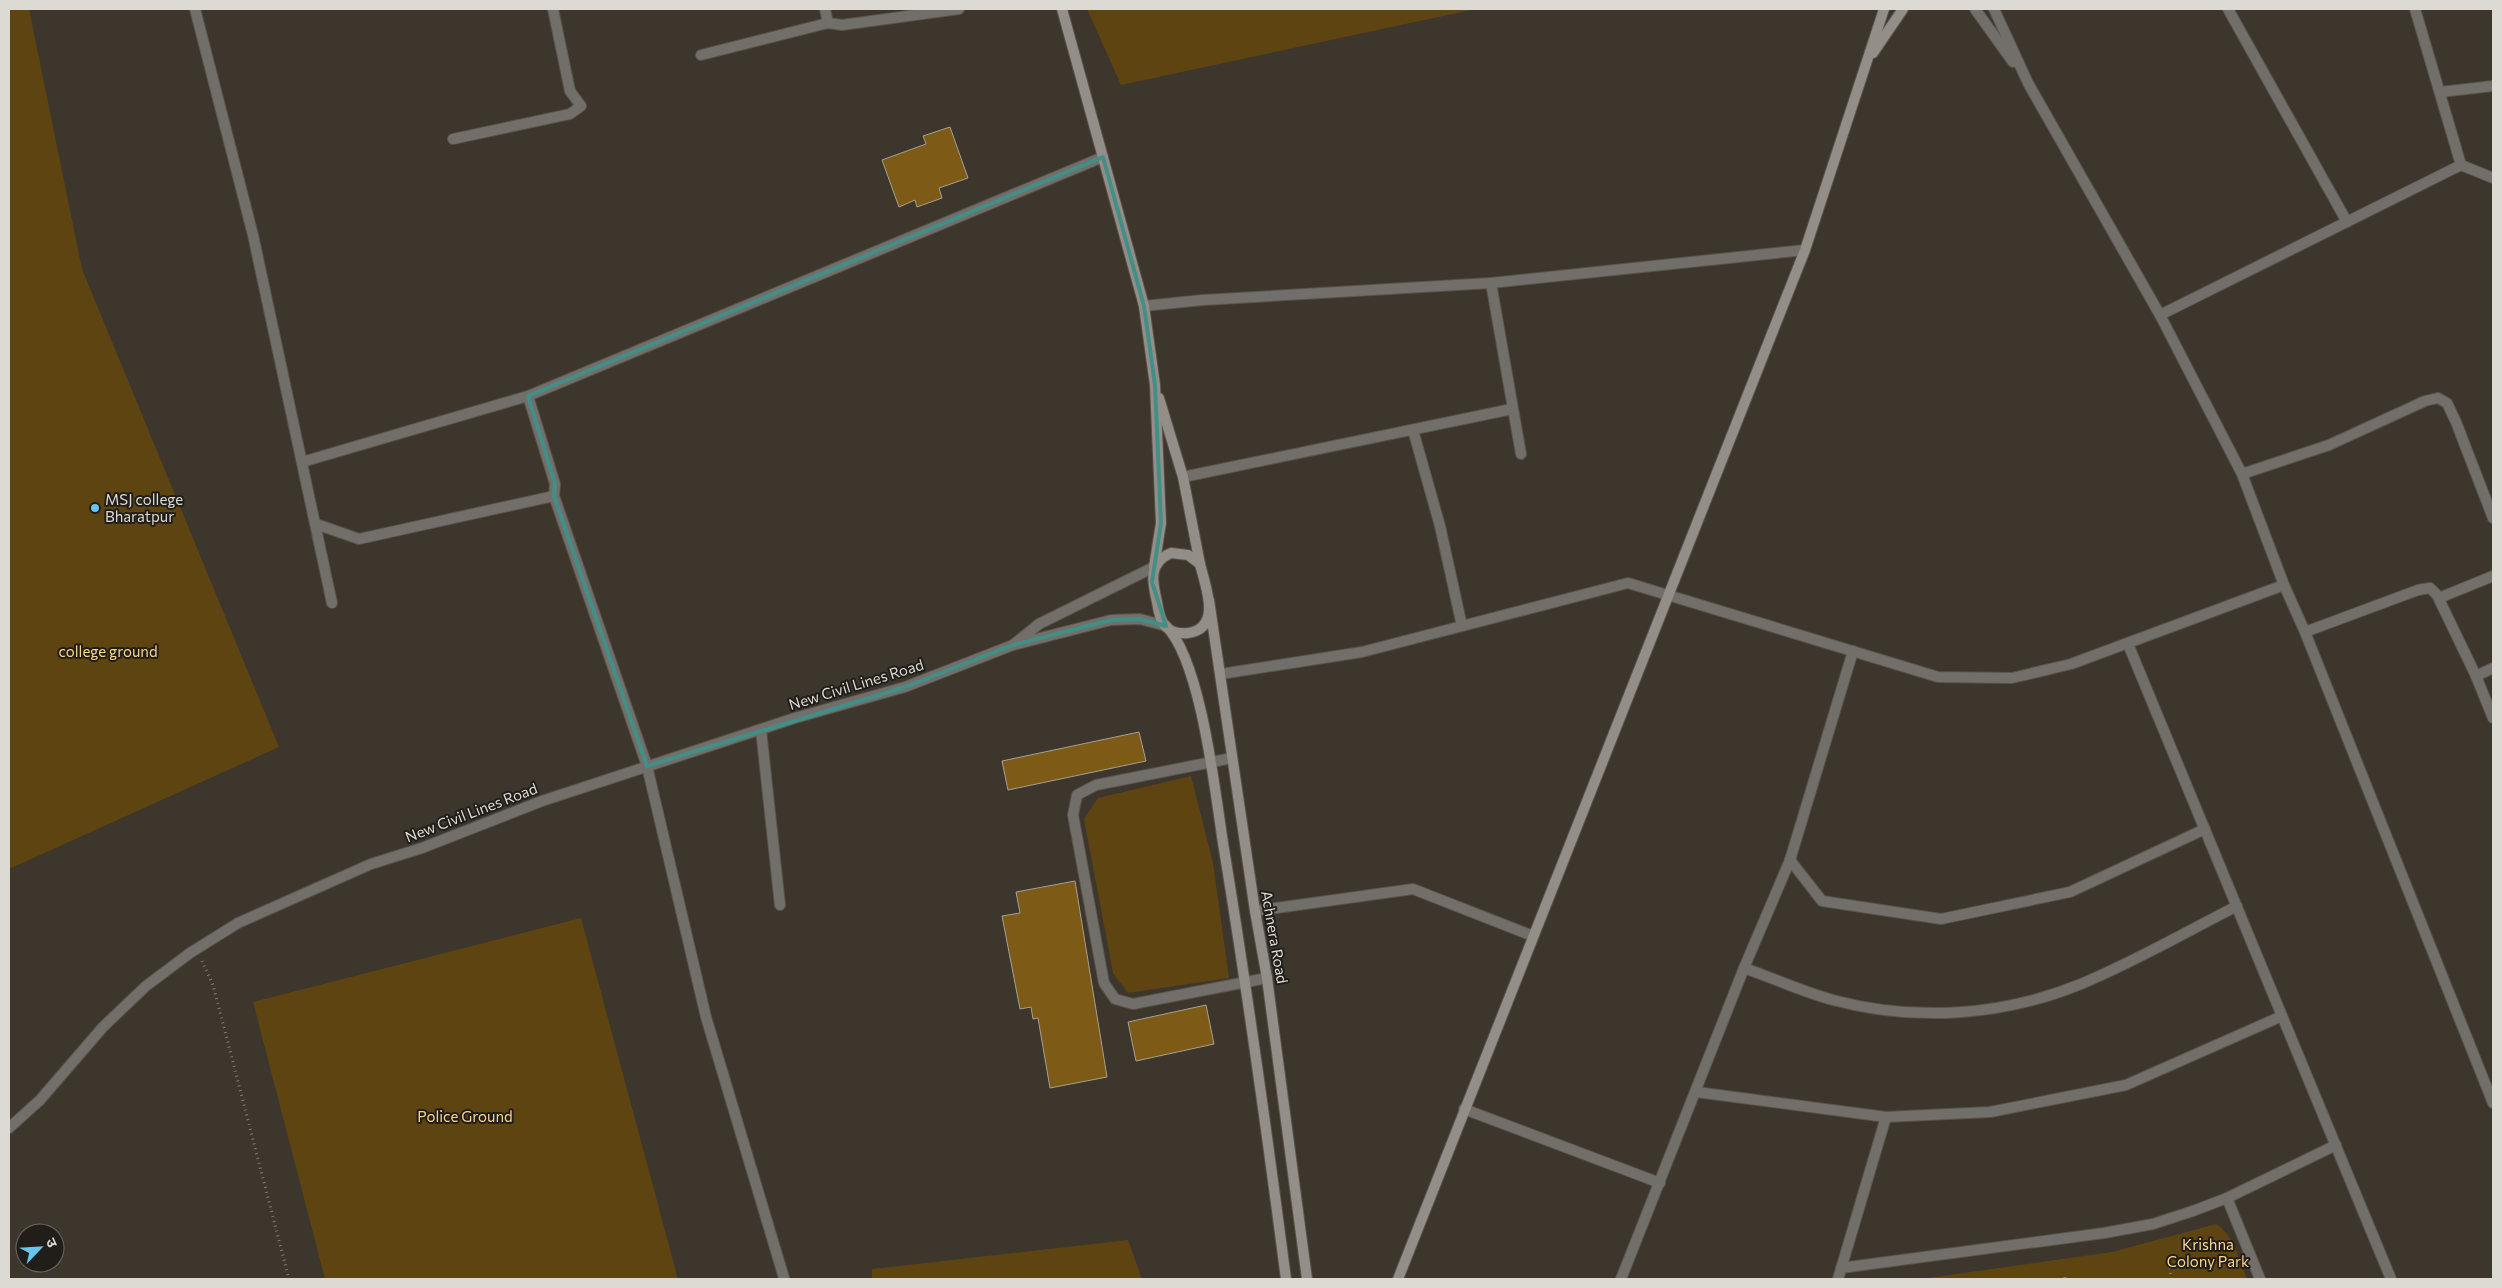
<svg xmlns="http://www.w3.org/2000/svg" width="2502" height="1288" viewBox="0 0 2502 1288" font-family="Commissioner,'Noto Sans Devanagari',sans-serif">
<style>
.green{fill:#5e4411}
.building{fill:#7d5b16;stroke:#a7a094}
.lines{fill:none;stroke-linecap:round;stroke-linejoin:round}
.minor-casing{stroke:#59534b;stroke-width:12}
.tertiary-casing{stroke:#59534b;stroke-width:12}
.secondary-casing{stroke:#59534b;stroke-width:12}
.path{stroke:#837e76;stroke-width:3;stroke-dasharray:1 4;stroke-linecap:butt}
.minor{stroke:#726f6b;stroke-width:10}
.tertiary{stroke:#726f6b;stroke-width:10}
.secondary{stroke:#938e87;stroke-width:10}
.marked{fill:none;stroke:#428f87;stroke-width:4;stroke-linejoin:round}
.poi-dot{fill:#66c4ef;stroke:#211e1a;stroke-width:2}
.labels{text-anchor:middle;dominant-baseline:central;stroke-width:4;stroke-linejoin:round;paint-order:stroke}
.poi-label{font-size:15px;fill:#ddd9d3;stroke:#211e1a;text-anchor:start}
.park-label{font-size:15px;fill:#fdd48e;stroke:#211e1a}
.street-label{font-size:15px;fill:#ddd9d3;stroke:#211e1a}
</style>
<rect width="100%" height="100%" fill="#3c362d"/>
<g class="green">
<path d="M 9,9 L 29,9 L 82,269 L 279,747 L 9,869 Z"/>
<path d="M 1087,9 L 1476,9 L 1121,85 Z"/>
<path d="M 1191,776 L 1213,863 L 1229,978 L 1128,993 L 1113,973 L 1084,819 L 1098,798 Z"/>
<path d="M 581,918 L 678,1279 L 325,1279 L 253,1002 Z"/>
<path d="M 2216,1224 C 2234,1235 2239,1260 2247,1279 L 1921,1279 L 2112,1252 Z"/>
<path d="M 1128,1240 L 1142,1279 L 872,1279 L 872,1269 Z"/>
</g>
<g class="building">
<path d="M 950,127 L 968,178 L 939,188 L 942,198 L 917,207 L 915,200 L 899,207 L 882,160 L 926,144 L 923,136 Z"/>
<path d="M 1139,732 L 1146,761 L 1008,790 L 1002,761 Z"/>
<path d="M 1075,881 L 1107,1077 L 1050,1088 L 1038,1018 L 1033,1019 L 1031,1007 L 1020,1009 L 1002,916 L 1020,913 L 1016,892 Z"/>
<path d="M 1206,1005 L 1214,1044 L 1136,1061 L 1128,1022 Z"/>
</g>
<g class="lines">
<defs>
<g id="minor">
<path d="M 195,9 L 253,235 L 332,603"/>
<path d="M 825,9 L 828,23"/>
<path d="M 2228,9 L 2347,222"/>
<path d="M 701,55 L 828,23 L 842,25 L 959,9"/>
<path d="M 2440,92 L 2493,86"/>
<path d="M 453,139 L 570,114 L 581,106 L 570,91 L 553,9"/>
<path d="M 2461,165 L 2493,178"/>
<path d="M 1491,283 L 1521,454"/>
<path d="M 1144,306 L 1203,300 L 1491,283 L 1805,250"/>
<path d="M 2160,315 L 2461,165 L 2415,9"/>
<path d="M 528,396 L 555,484 L 554,496 L 647,766 L 706,1017 L 784,1278"/>
<path d="M 1413,430 L 1440,526 L 1462,626"/>
<path d="M 302,462 L 528,396 L 1103,157"/>
<path d="M 2242,474 L 2329,445 L 2425,401 L 2438,398 L 2447,403 L 2456,422 L 2493,518"/>
<path d="M 1183,477 L 1512,409"/>
<path d="M 316,524 L 359,539 L 554,496"/>
<path d="M 2439,598 L 2493,576"/>
<path d="M 2305,632 L 2418,590 L 2430,588 L 2437,595 L 2476,676 L 2493,718"/>
<path d="M 2128,644 L 2391,1279"/>
<path d="M 1221,674 L 1362,652 L 1628,583 L 1938,677 L 2012,678 L 2071,664 L 2284,585"/>
<path d="M 2476,676 L 2493,668"/>
<path d="M 761,730 L 780,905"/>
<path d="M 1232,758 L 1096,785 L 1077,795 L 1073,815 L 1104,983 L 1115,999 L 1133,1004 L 1267,978"/>
<path d="M 1790,860 L 1822,901 L 1941,919 L 2070,892 L 2205,829"/>
<path d="M 1255,911 L 1413,889 L 1533,936"/>
<path d="M 1744,968 C 1773,978 1803,992 1833,1000 C 1915,1022 2003,1016 2081,984 C 2134,962 2186,932 2237,906"/>
<path d="M 1696,1092 L 1886,1117 L 1990,1112 L 2126,1085 L 2282,1016"/>
<path d="M 1464,1109 L 1660,1183"/>
<path d="M 2227,1198 L 2260,1279"/>
<path d="M 1841,1268 L 2104,1233 L 2153,1224 L 2193,1211 L 2227,1198 L 2336,1145"/>
<path d="M 1621,1279 L 1744,968 L 1790,860 L 1853,651"/>
<path d="M 1838,1279 L 1886,1117"/>
</g>
<g id="tertiary">
<path d="M 1975,9 L 2013,62"/>
<path d="M 1994,9 L 2028,83 L 2160,315 L 2242,474 L 2284,585 L 2305,632 L 2493,1103"/>
<path d="M 1154,567 L 1039,624 L 1013,645 L 1111,620 L 1140,619 L 1166,626"/>
<path d="M 9,1128 L 40,1100 L 103,1027 L 146,986 L 190,953 L 238,923 L 371,864 L 422,848 L 542,801 L 795,718 L 905,687 L 1013,645"/>
</g>
<g id="secondary">
<path d="M 1062,9 L 1144,306 L 1155,385 L 1161,523 L 1154,567"/>
<path d="M 1873,53 L 1903,9"/>
<path d="M 1159,398 L 1183,477 L 1200,564"/>
<path d="M 1171,553 L 1188,555 L 1200,564 C 1205,585 1223,628 1188,633 C 1181,634 1172,632 1166,627 C 1160,621 1158,609 1157,602 C 1152,581 1148,563 1171,553 Z"/>
<path d="M 1209,600 L 1255,911 L 1267,978 L 1307,1279"/>
<path d="M 1166,626 C 1201,661 1215,791 1223,843 C 1247,988 1267,1133 1286,1279"/>
<path d="M 1398,1279 L 1805,250 L 1884,9"/>
</g>
</defs>
<use href="#minor" class="minor-casing"/>
<use href="#tertiary" class="tertiary-casing"/>
<use href="#secondary" class="secondary-casing"/>
<g class="path">
<path d="M 202,961 L 213,985 L 289,1279"/>
<path d="M 2169,1258 L 2171,1279"/>
<path d="M 2065,1277 L 2065,1279"/>
</g>
<use href="#minor" class="minor"/>
<use href="#tertiary" class="tertiary"/>
<use href="#secondary" class="secondary"/>
</g>
<path class="marked" d="M 1103,157 L 1144,306 L 1155,385 L 1161,523 L 1152,582 L 1166,626 L 1140,619 L 1111,620 L 1013,645 L 905,687 L 647,766 L 554,496 L 555,484 L 528,396 Z"/>
<circle class="poi-dot" cx="95" cy="508" r="5"/>
<g class="labels">
<g class="poi-label">
<text x="105" y="499">MSJ college<tspan x="105" dy="17">Bharatpur</tspan></text>
</g>
<g class="park-label">
<text x="108" y="651">college ground</text>
<text x="465" y="1116">Police Ground</text>
<text x="2208" y="1244">Krishna<tspan x="2208" dy="17">Colony Park</tspan></text>
</g>
<g class="street-label">
<text transform="translate(856 684) rotate(-17)">New Civil Lines Road</text>
<text transform="translate(471 812) rotate(-21)">New Civil Lines Road</text>
<text transform="translate(1275 937) rotate(80)">Achnera Road</text>
</g>
</g>
<rect width="2502" height="1288" fill="none" stroke="#ddd9d3" stroke-width="20"/>
<g transform="translate(40 1248) rotate(65)"><circle r="24" fill="#211e1a" stroke="#6c6964"/>
<path d="M0-4L9 19L0 12L-9 19Z" fill="#66c4ef"/>
<text y="-8" font-size="14" font-weight="bold" text-anchor="middle" fill="#ddd9d3">उ</text>
</g>
</svg>
